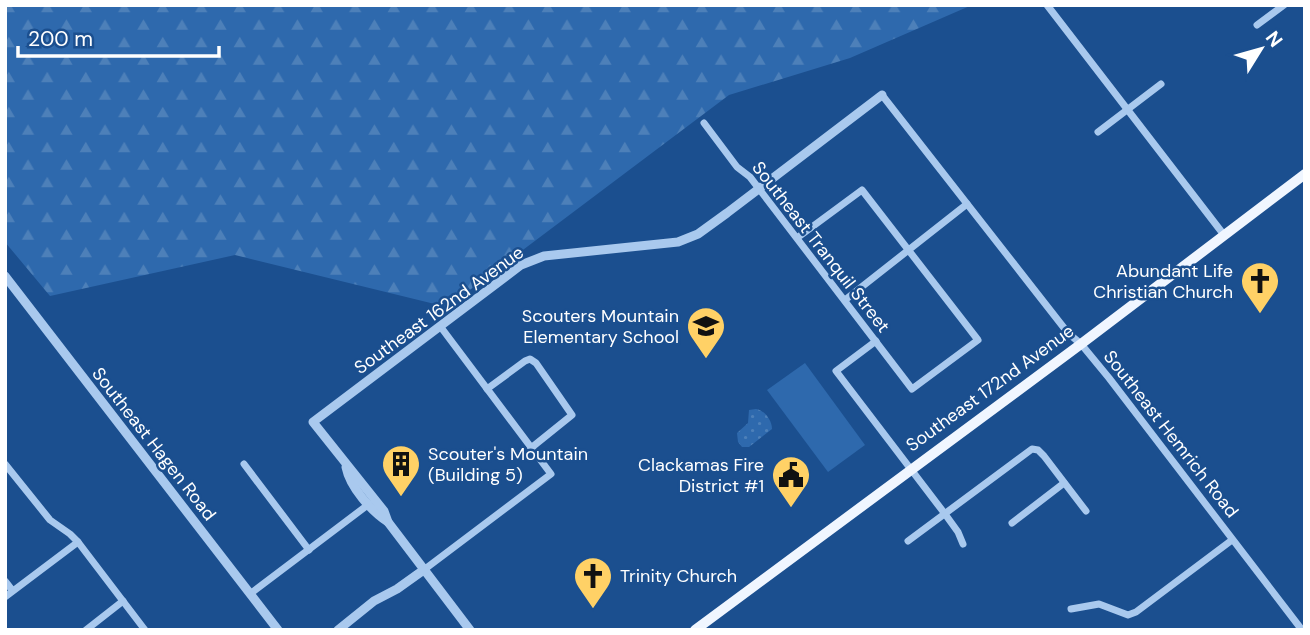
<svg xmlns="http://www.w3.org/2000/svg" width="1310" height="635" viewBox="0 0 1310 635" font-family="'DM Sans',sans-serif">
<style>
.grass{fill:#2e69ad}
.forest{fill:url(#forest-firs)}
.park{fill:url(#park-dots)}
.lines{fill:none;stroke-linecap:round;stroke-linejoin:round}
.minor{stroke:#a9c9ee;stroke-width:7}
.tertiary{stroke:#a9c9ee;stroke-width:9}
.primary{stroke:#f0f6ff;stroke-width:10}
.labels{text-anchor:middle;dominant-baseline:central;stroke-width:5;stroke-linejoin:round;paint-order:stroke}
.street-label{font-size:18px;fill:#fff;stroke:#1b4f8f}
.poi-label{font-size:18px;fill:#fff;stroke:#1b4f8f;text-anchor:end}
</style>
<defs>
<pattern id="forest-firs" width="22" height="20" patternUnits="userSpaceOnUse" patternTransform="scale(1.75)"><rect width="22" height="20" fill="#2e69ad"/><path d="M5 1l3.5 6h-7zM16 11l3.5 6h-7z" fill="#4d80b9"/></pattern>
<pattern id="park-dots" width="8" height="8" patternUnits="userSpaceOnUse" patternTransform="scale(1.75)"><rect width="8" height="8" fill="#2e69ad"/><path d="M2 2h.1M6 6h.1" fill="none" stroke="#4d80b9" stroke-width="1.8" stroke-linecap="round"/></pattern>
</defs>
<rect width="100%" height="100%" fill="#1b4f8f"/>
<path class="grass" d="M 805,363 L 865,445 L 828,472 L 767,390 Z"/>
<path class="forest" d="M 5,5 L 972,5 L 850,58 L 729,95 L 447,307 L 235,255 L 50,296 L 5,242 Z"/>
<path class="park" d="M 756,409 C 764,410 772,420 772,429 L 749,447 L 742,447 L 738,442 L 737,433 L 748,423 L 749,410 Z"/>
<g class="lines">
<g class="minor">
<path d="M 1047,5 L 1224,235"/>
<path d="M 1257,25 L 1284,5"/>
<path d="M 882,95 L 1068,333 L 1081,344 L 1109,378 L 1302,630"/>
<path d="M 704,123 L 737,167 L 750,177 L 912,389 L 978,340 L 862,190 L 797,238"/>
<path d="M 1098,132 L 1161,84"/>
<path d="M 845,300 L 967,204"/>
<path d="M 876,341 L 836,371 L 945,514 L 958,532 L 963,544"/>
<path d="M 487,389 L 525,361 L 530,359 L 536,363 L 572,415 L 531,448"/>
<path d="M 5,464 L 50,520 L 70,534 L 78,542 L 145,630"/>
<path d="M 244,464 L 309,550"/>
<path d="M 1012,523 L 1064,483"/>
<path d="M 908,541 L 1032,449 L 1038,450 L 1044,456 L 1086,511"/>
<path d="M 425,569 L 551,474 L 440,326"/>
<path d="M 5,581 L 12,590"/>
<path d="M 250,594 L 369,504"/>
<path d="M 5,597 L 78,542"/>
<path d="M 1071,609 L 1099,604 L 1128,615 L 1136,612 L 1232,540"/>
<path d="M 86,630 L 123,601"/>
</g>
<g class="tertiary">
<path d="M 5,276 L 278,630"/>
<path d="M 346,467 C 350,487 371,511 388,522"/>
<path d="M 338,630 L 374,601 L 397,589 L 425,569"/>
<path d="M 470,630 L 388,522 L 384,511 L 313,422 L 521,265 L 544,256 L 678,242 L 698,234 L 727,213 L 882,95"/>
</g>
<path class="primary" d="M 695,630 L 1081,344 L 1305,174"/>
</g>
<defs>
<symbol id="church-pin" viewBox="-11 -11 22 30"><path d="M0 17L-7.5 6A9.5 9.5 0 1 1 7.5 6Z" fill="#ffd166" stroke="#1b4f8f"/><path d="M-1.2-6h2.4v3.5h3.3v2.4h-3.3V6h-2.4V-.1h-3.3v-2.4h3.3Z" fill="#111"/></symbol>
<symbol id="school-pin" viewBox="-11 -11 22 30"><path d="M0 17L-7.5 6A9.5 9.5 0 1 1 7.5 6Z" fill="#ffd166" stroke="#1b4f8f"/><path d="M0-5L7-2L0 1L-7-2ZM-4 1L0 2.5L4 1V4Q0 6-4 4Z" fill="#111"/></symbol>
<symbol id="building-pin" viewBox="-11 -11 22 30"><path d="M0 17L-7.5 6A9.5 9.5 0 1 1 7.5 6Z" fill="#ffd166" stroke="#1b4f8f"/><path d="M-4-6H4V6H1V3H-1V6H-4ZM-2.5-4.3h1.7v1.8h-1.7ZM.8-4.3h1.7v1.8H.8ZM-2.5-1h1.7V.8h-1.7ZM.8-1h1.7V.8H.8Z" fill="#111"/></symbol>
<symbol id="civic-pin" viewBox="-11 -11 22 30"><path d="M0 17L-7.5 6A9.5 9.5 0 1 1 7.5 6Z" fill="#ffd166" stroke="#1b4f8f"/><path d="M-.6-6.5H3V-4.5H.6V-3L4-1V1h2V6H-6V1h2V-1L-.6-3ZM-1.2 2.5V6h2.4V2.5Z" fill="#111"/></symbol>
</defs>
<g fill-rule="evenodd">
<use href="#church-pin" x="1238" y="259" width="44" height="60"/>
<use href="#school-pin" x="684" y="304" width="44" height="60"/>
<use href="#building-pin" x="379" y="442" width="44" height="60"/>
<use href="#civic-pin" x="769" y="453" width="44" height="60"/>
<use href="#church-pin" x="571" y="554" width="44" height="60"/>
</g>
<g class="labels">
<g class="street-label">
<text transform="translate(821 247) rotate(52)">Southeast Tranquil Street</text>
<text transform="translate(439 310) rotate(-36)">Southeast 162nd Avenue</text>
<text transform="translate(990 388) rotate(-36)">Southeast 172nd Avenue</text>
<text transform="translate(1171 434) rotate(52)">Southeast Hemrich Road</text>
<text transform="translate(154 444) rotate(52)">Southeast Hagen Road</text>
</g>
<g class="poi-label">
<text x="1233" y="271">Abundant Life<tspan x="1233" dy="21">Christian Church</tspan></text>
<text x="679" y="316">Scouters Mountain<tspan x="679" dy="21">Elementary School</tspan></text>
<text x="428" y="454" text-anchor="start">Scouter's Mountain<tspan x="428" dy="21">(Building 5)</tspan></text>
<text x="764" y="465">Clackamas Fire<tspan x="764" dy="21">District #1</tspan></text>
<text x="620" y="576" text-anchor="start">Trinity Church</text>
</g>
</g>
<rect width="1310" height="635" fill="none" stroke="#ffffff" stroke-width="14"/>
<g transform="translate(1261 49) rotate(53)" stroke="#1b4f8f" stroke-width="5" paint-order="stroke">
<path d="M0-5L12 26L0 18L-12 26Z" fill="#ffffff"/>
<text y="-10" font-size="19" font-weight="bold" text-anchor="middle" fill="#ffffff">N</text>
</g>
<path d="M18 46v10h201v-10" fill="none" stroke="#ffffff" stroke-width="3.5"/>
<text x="28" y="46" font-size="21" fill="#ffffff" stroke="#1b4f8f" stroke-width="5" paint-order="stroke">200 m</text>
</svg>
